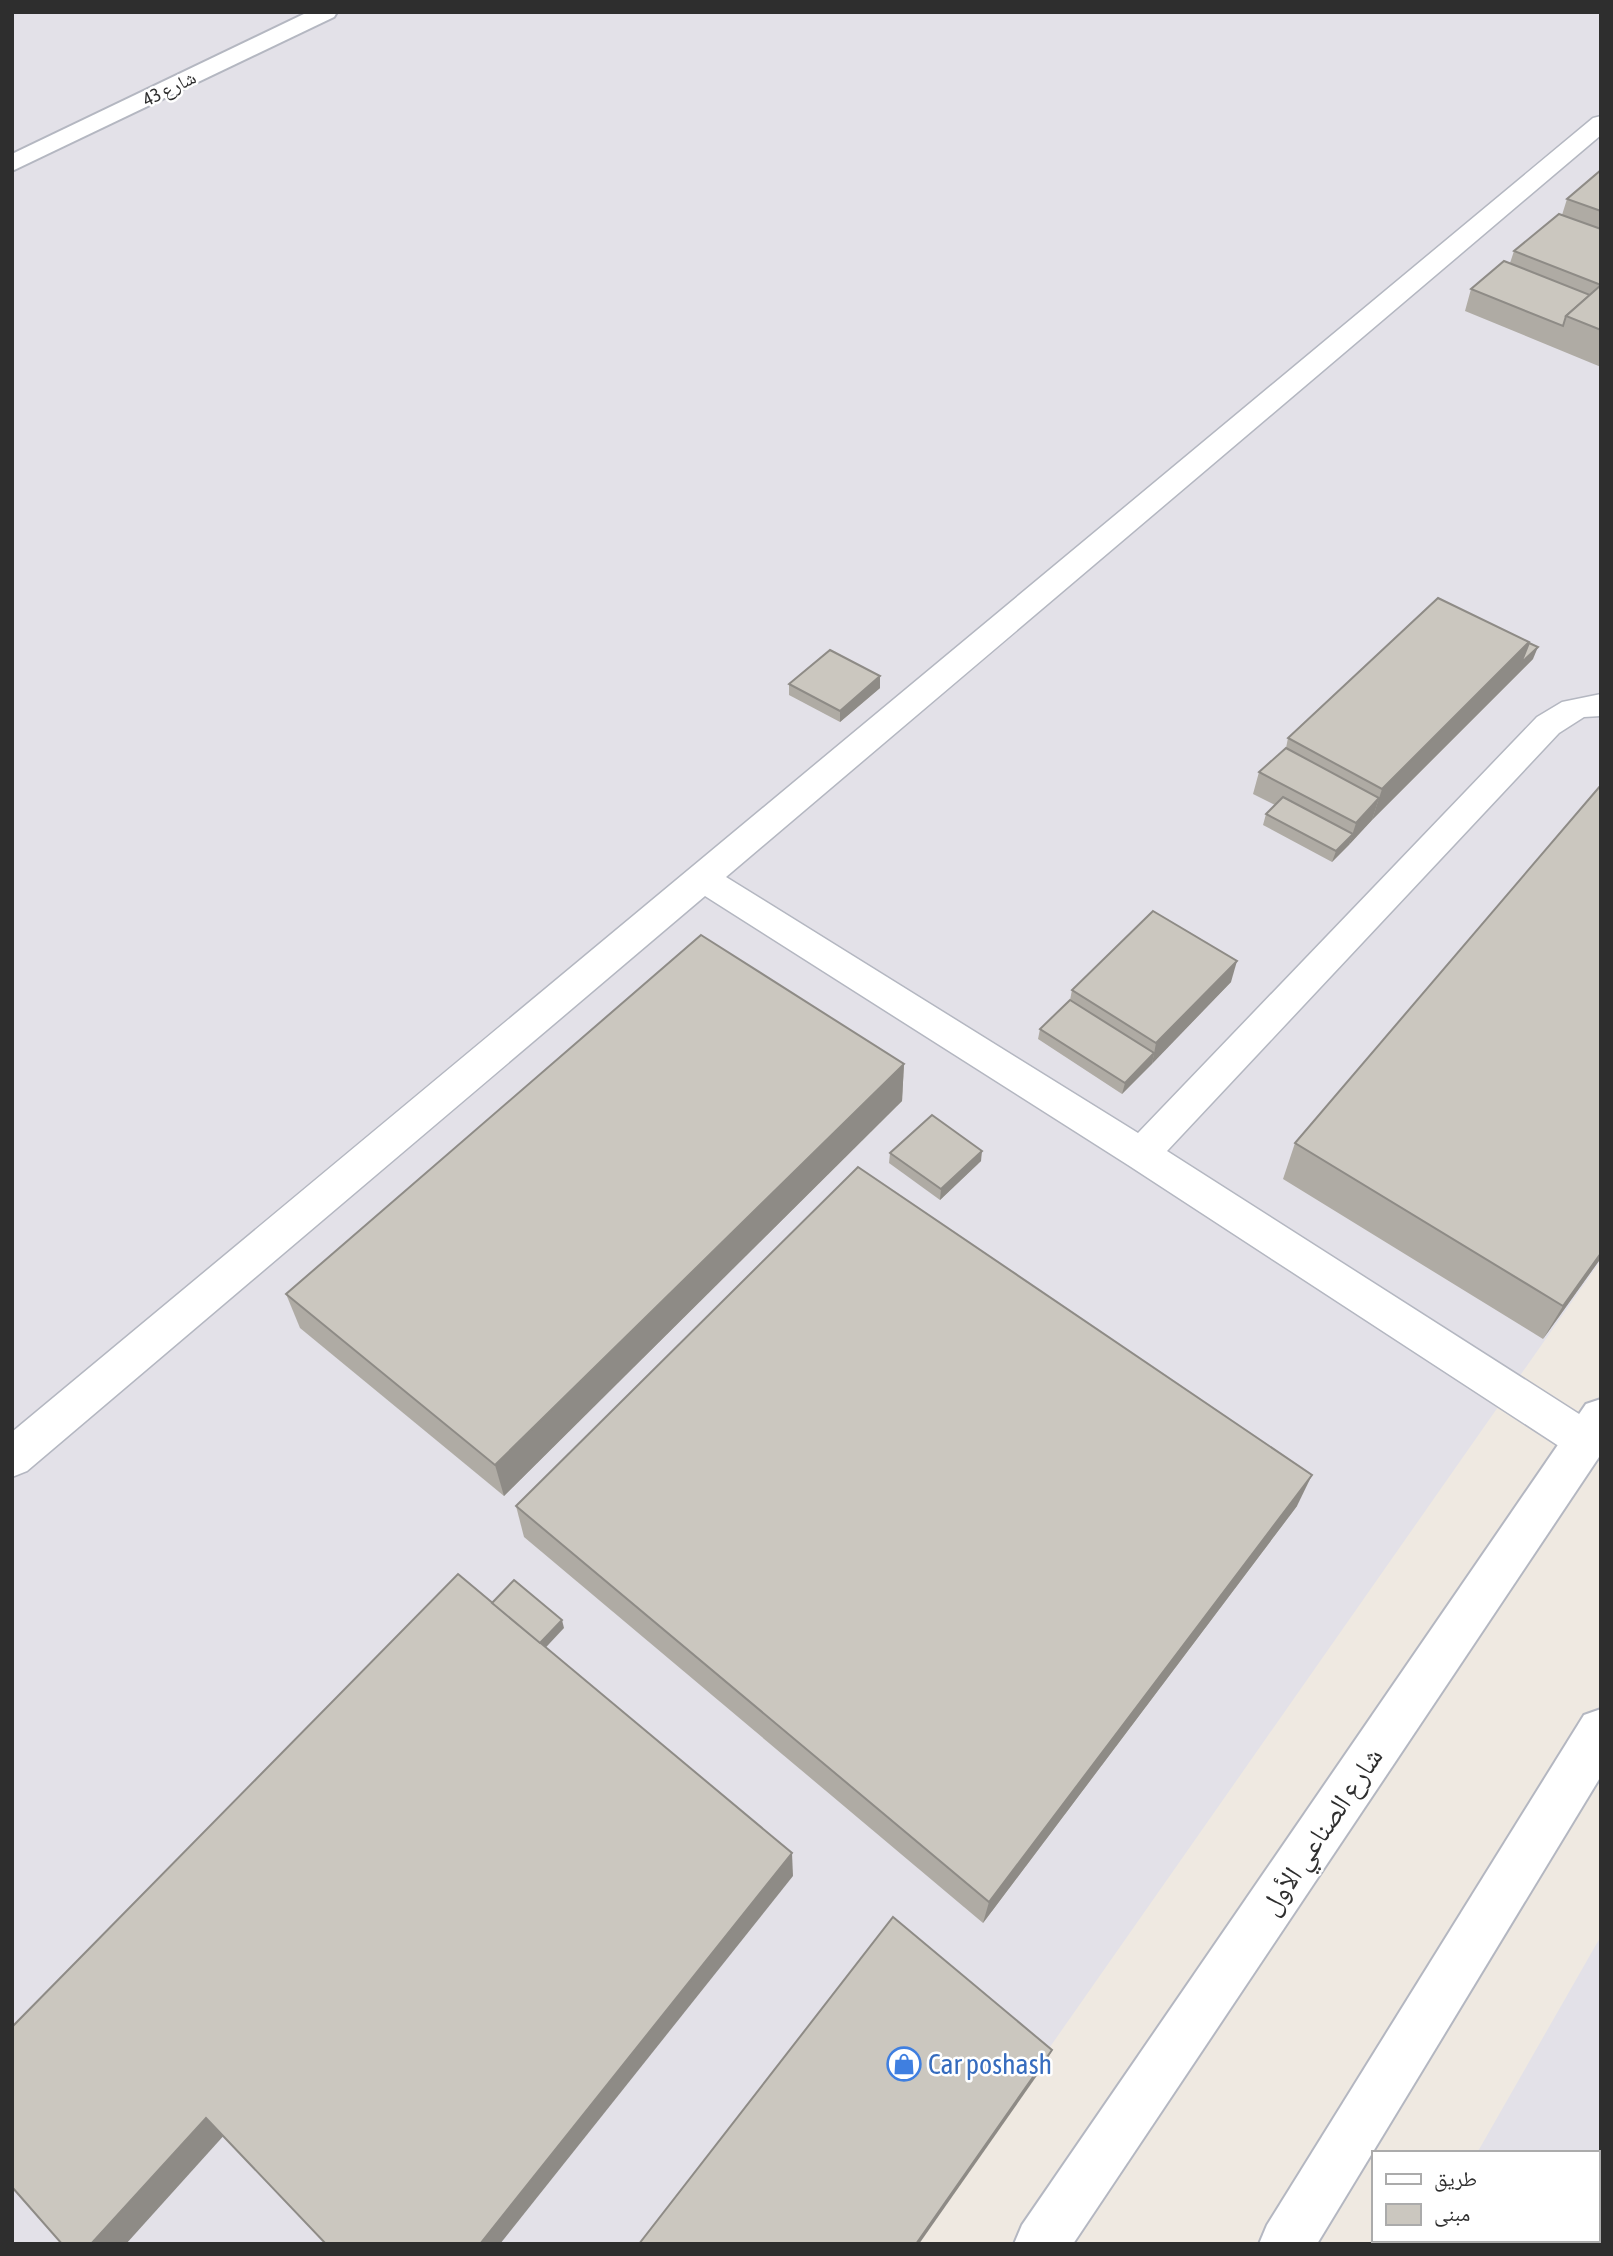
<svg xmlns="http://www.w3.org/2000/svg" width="1613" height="2256" viewBox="0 0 1613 2256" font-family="'Asap Condensed','Noto Naskh Arabic',sans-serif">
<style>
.industrial{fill:#e3e1e8}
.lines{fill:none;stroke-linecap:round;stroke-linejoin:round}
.lane-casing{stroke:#b4b7c1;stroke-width:3}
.secondary-casing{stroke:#b4b7c1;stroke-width:4}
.lane{fill:#fff;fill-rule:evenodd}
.secondary{fill:#fff;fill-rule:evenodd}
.wall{fill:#afaba4}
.shaded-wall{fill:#8e8b86}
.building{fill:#cbc7bf;stroke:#8e8b86;stroke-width:2}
.labels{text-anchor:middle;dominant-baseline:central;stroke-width:5;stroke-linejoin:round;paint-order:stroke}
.far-street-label{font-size:19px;fill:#2e2e2e;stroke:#fff}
.near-street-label{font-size:28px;fill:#2e2e2e;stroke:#fff}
.near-shop-label{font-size:28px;fill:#366cbe;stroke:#fff;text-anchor:start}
</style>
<rect width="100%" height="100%" fill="#efe9e1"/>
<g class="industrial">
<path d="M 12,12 L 1601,12 L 1601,1260 L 912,2244 L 12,2244 Z"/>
<path d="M 1601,1936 L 1601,2244 L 1424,2244 L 1426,2240 L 1597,2240 L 1597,2153 L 1477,2153 Z"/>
</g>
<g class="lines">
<defs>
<path id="lane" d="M 1601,116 L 1601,135 L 726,877 L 1138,1133 L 1537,717 L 1562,702 L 1601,694 L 1601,716 L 1584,717 L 1559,733 L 1167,1151 L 1601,1428 L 1601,1454 L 1586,1460 L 1571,1454 L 1128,1165 L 705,896 L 27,1471 L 12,1477 L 12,1432 L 1593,118 Z"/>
<g id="secondary">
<path d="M 308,12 L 337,12 L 334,17 L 12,171 L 12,154 Z"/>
<path d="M 1601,1399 L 1601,1454 L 1073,2244 L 1014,2244 L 1022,2225 L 1586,1404 Z"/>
<path d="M 1601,1709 L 1601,1776 L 1317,2244 L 1259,2244 L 1267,2225 L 1584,1715 Z"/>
</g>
</defs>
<use href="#lane" class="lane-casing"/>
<use href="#secondary" class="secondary-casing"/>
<use href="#lane" class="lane"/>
<use href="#secondary" class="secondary"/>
</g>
<g class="wall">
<path d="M 1601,170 L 1601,367 L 1465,311 L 1471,289 L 1510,263 L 1514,251 L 1562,215 L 1567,199 Z"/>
<path d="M 1533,659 L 1372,820 L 1332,862 L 1263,825 L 1266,814 L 1275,805 L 1253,794 L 1259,772 L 1286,748 L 1288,738 Z"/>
<path d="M 880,676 L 880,688 L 840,722 L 789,695 L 789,684 Z"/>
<path d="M 1231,982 L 1122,1094 L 1038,1039 L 1040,1029 L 1070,1000 L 1072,990 Z"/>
<path d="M 904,1064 L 902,1101 L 504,1496 L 300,1328 L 286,1294 Z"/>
<path d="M 1295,1143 L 1601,1258 L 1543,1339 L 1283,1179 Z"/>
<path d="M 890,1153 L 981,1161 L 940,1200 L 889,1163 Z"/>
<path d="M 516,1506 L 1297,1506 L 983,1923 L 524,1537 Z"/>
</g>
<g class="shaded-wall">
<path d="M 1529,642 L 1538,647 L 1533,659 L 1372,820 L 1382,789 Z"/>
<path d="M 880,676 L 880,688 L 840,722 L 840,711 Z"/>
<path d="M 1379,798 L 1372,820 L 1349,845 L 1356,823 Z"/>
<path d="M 1353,834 L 1349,845 L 1332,862 L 1336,851 Z"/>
<path d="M 1237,961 L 1231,982 L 1152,1064 L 1156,1043 Z"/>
<path d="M 1154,1053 L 1152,1064 L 1122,1094 L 1125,1083 Z"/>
<path d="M 904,1064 L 902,1101 L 504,1496 L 495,1465 Z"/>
<path d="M 982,1151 L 981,1161 L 940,1200 L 941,1189 Z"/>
<path d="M 1601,1253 L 1601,1258 L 1543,1339 L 1563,1306 Z"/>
<path d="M 1312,1475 L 1297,1506 L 983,1923 L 989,1902 Z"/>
<path d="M 562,1620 L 564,1628 L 535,1659 L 533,1651 Z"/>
<path d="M 792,1853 L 793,1876 L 500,2244 L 480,2244 Z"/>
<path d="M 1052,2050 L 1043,2067 L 919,2244 L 916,2244 Z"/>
<path d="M 206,2118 L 227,2132 L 126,2244 L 91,2244 Z"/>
</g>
<g class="building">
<path d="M 1601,170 L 1601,211 L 1567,199 Z"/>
<path d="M 1559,214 L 1601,229 L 1601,285 L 1514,251 Z"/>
<path d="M 1504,261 L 1590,295 L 1566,316 L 1563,326 L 1471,289 Z"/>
<path d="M 1601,285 L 1601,330 L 1566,316 Z"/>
<path d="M 1438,598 L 1529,642 L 1382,789 L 1288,738 Z"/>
<path d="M 1529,643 L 1538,647 L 1521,663 Z"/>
<path d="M 830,650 L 880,676 L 840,711 L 789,684 Z"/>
<path d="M 1286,748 L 1379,798 L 1356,823 L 1259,772 Z"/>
<path d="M 1601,785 L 1601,1253 L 1563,1306 L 1295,1143 Z"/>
<path d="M 1283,797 L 1353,834 L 1336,851 L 1266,814 Z"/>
<path d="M 1153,911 L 1237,961 L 1156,1043 L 1072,990 Z"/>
<path d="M 701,935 L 904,1064 L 495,1465 L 286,1294 Z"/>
<path d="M 1070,1000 L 1154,1053 L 1125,1083 L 1040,1029 Z"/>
<path d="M 932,1115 L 982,1151 L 941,1189 L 890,1153 Z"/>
<path d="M 858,1167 L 1312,1475 L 989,1902 L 516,1506 Z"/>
<path d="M 458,1574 L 792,1853 L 480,2244 L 326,2244 L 206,2118 L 91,2244 L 62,2244 L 12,2187 L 12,2027 Z"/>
<path d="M 514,1580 L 562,1620 L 540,1643 L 492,1603 Z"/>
<path d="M 893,1917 L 1052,2050 L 916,2244 L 639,2244 Z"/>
</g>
<defs>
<symbol id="shop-ring" viewBox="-11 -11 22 22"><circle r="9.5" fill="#fff" stroke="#3f7fe0" stroke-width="1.5"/><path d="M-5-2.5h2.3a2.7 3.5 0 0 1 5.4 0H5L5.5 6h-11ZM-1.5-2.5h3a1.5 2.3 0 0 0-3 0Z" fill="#3f7fe0"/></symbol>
</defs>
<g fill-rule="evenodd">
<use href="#shop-ring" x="885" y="2045" width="38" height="38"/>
</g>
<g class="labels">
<g class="far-street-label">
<text transform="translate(169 88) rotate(-26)">شارع 43</text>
</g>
<g class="near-street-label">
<text transform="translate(1321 1831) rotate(-56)">شارع الصناعي الأول</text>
</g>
<g class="near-shop-label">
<text x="928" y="2064">Car poshash</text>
</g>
</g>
<rect width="1613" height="2256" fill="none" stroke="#2e2e2e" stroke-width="28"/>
<rect x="1372" y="2151" width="228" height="91" fill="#ffffff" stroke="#ababab" stroke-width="2"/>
<rect x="1386" y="2174" width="35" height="10" fill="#ffffff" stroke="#ababab" stroke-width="2"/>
<text x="1434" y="2186" font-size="21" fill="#2e2e2e">طريق</text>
<rect x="1386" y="2204" width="35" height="21" fill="#cbc7bf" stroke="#ababab" stroke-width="2"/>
<text x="1434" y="2221" font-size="21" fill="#2e2e2e">مبنى</text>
</svg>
